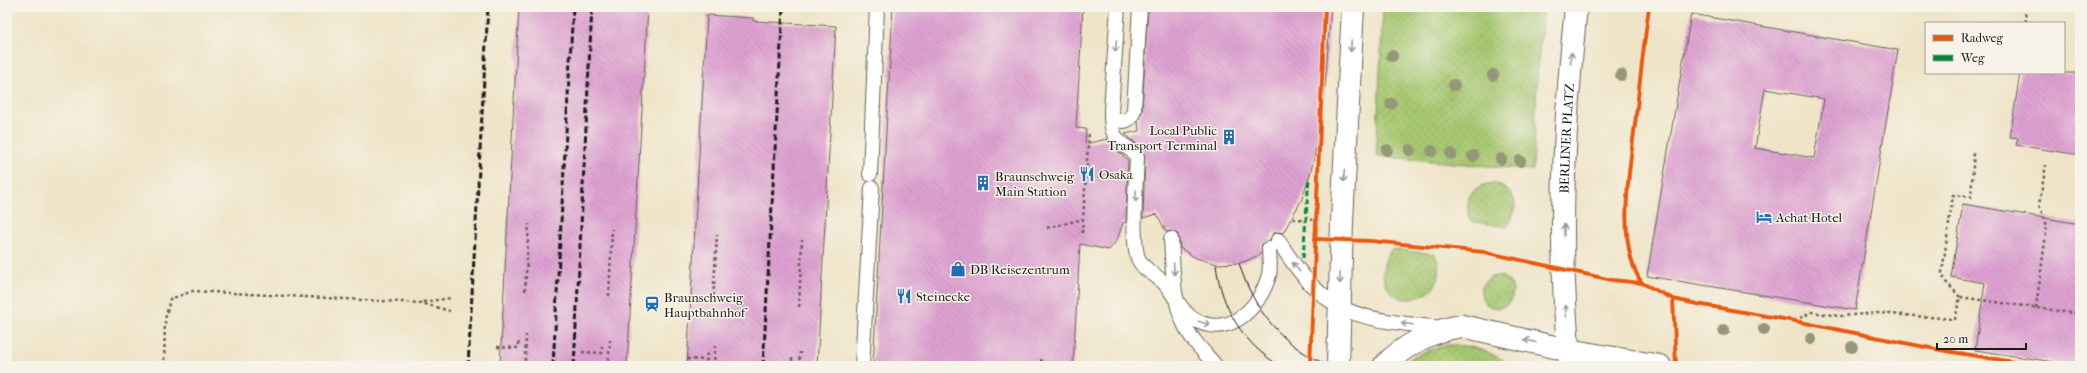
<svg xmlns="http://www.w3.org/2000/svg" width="2087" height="373" viewBox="0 0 2087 373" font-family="'IM FELL French Canon',serif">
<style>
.grass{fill:url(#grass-dots);stroke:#617246}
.building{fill:url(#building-back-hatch);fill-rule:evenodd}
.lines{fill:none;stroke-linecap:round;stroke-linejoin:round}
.lane-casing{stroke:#666258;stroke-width:16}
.secondary-casing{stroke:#666258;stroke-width:24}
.primary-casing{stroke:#666258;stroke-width:24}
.path{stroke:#666258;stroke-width:2.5;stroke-dasharray:3 3;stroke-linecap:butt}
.lane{stroke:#fff;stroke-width:14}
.secondary{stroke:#fff;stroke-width:22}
.primary{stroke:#fff;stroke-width:22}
.tram{stroke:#1c1c1c;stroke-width:1}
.rail{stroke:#1c1c1c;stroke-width:3;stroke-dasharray:6 3;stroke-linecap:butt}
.quiet{stroke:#00873e;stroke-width:3;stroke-dasharray:6 3;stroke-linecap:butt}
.cycleway-casing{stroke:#f7f3e8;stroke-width:6}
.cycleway{stroke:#e8590c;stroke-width:4}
.tree{fill:#959779}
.oneway{stroke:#999}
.labels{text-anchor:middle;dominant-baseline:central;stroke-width:3;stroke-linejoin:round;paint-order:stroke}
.poi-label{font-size:13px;fill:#1c1c1c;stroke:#f7f3e8;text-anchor:start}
.street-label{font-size:13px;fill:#1c1c1c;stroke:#f7f3e8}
</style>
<defs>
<pattern id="grass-dots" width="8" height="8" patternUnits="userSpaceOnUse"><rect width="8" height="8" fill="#a6c770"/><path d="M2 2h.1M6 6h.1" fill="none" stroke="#8eaa60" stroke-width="1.8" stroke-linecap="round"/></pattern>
<pattern id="building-back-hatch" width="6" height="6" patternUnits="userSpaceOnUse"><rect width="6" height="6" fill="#dea1d1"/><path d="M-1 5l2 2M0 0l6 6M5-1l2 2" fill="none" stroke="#be8ab3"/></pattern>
</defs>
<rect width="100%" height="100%" fill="#f7f3e8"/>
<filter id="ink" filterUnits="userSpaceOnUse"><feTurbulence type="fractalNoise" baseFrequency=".025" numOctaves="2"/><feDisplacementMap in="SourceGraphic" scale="8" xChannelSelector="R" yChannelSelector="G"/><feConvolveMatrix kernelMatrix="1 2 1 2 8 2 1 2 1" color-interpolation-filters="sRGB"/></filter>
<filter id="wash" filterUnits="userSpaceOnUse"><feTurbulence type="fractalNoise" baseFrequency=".012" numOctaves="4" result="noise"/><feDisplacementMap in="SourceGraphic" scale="16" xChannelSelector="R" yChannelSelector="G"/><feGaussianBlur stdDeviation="0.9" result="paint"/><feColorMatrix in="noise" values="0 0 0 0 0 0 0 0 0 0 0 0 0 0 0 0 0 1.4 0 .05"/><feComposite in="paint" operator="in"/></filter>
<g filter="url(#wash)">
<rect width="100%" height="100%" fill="#efe4c8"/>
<g class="grass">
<path d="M 1383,7 L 1544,7 L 1538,61 L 1533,170 L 1376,156 Z"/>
<path d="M 1494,183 C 1518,192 1520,207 1507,227 L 1470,221 C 1463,199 1471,185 1494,183 Z"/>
<path d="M 1392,249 L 1435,254 C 1443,272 1440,290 1419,297 C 1414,299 1406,300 1401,298 C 1379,290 1379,263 1392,249 Z"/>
<circle cx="1497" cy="292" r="16"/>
<path d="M 1449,345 C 1473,345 1492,352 1512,366 L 1400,366 C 1414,354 1431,349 1449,345 Z"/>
</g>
<g id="blocks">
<g class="building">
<path d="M 519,7 L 648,7 L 627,366 L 500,366 Z"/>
<path d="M 893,7 L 1083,7 L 1076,128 L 1086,129 L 1085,144 L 1107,139 L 1115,149 L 1128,160 L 1126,222 L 1123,223 L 1117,240 L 1109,250 L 1080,244 L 1073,366 L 873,366 Z"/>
<path d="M 1148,7 L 1331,7 L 1325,87 L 1317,144 L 1311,171 L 1301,201 L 1283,233 L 1278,232 L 1273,233 L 1270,240 L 1262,244 L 1261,254 L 1246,261 L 1239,263 L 1217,264 L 1196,258 L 1180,248 L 1178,234 L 1171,231 L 1166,232 L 1157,214 L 1143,218 L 1145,155 L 1140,147 L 1125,134 L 1139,131 L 1138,121 L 1142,111 Z"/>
<path d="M 1691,14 L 1898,50 L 1855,310 L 1647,276 ZM 1765,89 L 1824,99 L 1814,158 L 1755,148 Z"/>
<path d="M 707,15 L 753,18 L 753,21 L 836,26 L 817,366 L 687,366 Z"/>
<path d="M 2020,73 L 2080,73 L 2080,155 L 2016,145 L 2018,138 L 2010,137 Z"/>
<path d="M 1963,204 L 2080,224 L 2080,366 L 1975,350 L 1985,283 L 1951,277 Z"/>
</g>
</g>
</g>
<g filter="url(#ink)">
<use href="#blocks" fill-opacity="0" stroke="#666258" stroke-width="1"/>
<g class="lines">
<defs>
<g id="lane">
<path d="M 1118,7 L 1111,111 L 1114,118 C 1124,124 1131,121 1134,110 L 1140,7"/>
<path d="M 1111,111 C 1111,124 1111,134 1121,143 C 1127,149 1134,149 1137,158 C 1136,181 1131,239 1138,258 C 1143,271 1158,275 1166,285 C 1176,297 1181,312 1195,320 C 1230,339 1260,307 1269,275 C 1271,267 1269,256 1269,248"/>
<path d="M 870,174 L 877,7"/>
<path d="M 1171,239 C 1173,265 1172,297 1183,321 C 1190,339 1204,352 1216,366"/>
<path d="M 1278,240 C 1326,318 1356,318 1441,328"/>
<path d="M 862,366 L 872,188"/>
</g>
<path id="secondary" d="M 1568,350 L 1660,366"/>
<g id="primary">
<path d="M 1338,366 L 1342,221 L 1353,7"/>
<path d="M 1384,366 C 1404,345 1433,330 1462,326 L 1568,350"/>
<path id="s1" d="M 1570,366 C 1557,247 1564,126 1576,7"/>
</g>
</defs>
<use href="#lane" class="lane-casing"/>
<use href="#secondary" class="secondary-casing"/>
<use href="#primary" class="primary-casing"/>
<g class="path">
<path d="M 2025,7 L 2026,23"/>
<path d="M 1293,219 L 1317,220"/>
<path d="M 1047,228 L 1083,219"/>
<path d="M 1082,233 L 1089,132"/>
<path d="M 525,291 L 529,224"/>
<path d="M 609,296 L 612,229"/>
<path d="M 1960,297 L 1945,281 L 1942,273 L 1953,195 L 1971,197 L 1974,151"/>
<path d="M 423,302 L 451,298"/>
<path d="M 713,302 L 717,235"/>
<path d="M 799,307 L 802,240"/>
<path d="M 2036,308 L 2047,226 L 2039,205 L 2046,165"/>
<path d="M 1795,321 L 1811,312 L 1839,316 L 1877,313 L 1955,319 L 1960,297 L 2080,314"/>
<path d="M 497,347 L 518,348 L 519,339"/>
<path d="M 582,352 L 602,353 L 602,344"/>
<path d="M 687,359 L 707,360 L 707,350"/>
<path d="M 1040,360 L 1054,366"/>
<path d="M 525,361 L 526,335"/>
<path d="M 773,365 L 792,366 L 792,355"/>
<path d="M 164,366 L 165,320 L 170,299 L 193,291 L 421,303 L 450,311"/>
<path d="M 608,366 L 610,340"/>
<path d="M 714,366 L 715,346"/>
<path d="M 799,366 L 800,352"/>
</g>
<use href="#lane" class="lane"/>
<use href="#secondary" class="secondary"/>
<use href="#primary" class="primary"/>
<g class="tram">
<path d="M 1239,263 C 1253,310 1284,348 1330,366"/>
<path d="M 1216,265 C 1221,307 1243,344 1280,366"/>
</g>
<g class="rail">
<path d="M 468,366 L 488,7"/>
<path d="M 553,366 L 573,7"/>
<path d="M 574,366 L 592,7"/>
<path d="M 763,366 L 783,7"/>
</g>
<path class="quiet" d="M 1303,258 L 1309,177"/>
<defs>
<g id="cycleway">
<path d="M 1315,239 L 1371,241 L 1484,252 L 1612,280 L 1642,283 L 1673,299 L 1697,304 L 1795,321 L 1940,350 L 2038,366"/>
<path d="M 1642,283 C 1614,244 1631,162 1636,116 C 1640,80 1644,43 1649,7"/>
<path d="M 1673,299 L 1676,366"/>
<path d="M 1310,366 L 1325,7"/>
</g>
</defs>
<use href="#cycleway" class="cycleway-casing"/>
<use href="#cycleway" class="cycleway"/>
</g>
<g class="tree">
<circle cx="1392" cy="56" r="6"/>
<circle cx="1493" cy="75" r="6"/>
<circle cx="1621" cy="75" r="6"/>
<circle cx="1454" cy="85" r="6"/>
<circle cx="1391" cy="104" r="6"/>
<circle cx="1387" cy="150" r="6"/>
<circle cx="1410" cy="150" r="6"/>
<circle cx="1432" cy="151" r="6"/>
<circle cx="1451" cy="154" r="6"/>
<circle cx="1473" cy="156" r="6"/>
<circle cx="1501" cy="159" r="6"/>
<circle cx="1520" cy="161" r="6"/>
<circle cx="1764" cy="329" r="6"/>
<circle cx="1724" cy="330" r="6"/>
<circle cx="1811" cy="339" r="6"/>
<circle cx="1852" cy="347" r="6"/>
</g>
<defs><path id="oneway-shaft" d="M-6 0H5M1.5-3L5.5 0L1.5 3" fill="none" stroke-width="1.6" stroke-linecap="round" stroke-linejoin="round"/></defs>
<g class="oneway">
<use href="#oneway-shaft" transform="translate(1116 46) rotate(93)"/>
<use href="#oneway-shaft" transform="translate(1351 46) rotate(93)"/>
<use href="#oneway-shaft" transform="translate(1571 58) rotate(-85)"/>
<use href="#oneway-shaft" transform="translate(1344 176) rotate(93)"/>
<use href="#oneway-shaft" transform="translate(1136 196) rotate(91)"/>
<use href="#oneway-shaft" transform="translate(1564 230) rotate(-89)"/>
<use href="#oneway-shaft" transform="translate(1296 267) rotate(-127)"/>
<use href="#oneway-shaft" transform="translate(1174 269) rotate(86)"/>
<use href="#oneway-shaft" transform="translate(1340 278) rotate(91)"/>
<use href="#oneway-shaft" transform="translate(1566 311) rotate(-94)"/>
<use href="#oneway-shaft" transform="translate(1204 323) rotate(17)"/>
<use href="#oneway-shaft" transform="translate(1407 324) rotate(-173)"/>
<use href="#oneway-shaft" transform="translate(1530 341) rotate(-166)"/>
</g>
</g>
<defs>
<symbol id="building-bare" viewBox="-9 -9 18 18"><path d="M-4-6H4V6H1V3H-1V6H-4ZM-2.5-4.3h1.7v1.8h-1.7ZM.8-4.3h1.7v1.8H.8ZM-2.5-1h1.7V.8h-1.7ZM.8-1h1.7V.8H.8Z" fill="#1f6fb2" stroke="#f7f3e8" stroke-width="2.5" paint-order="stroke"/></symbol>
<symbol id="restaurant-bare" viewBox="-9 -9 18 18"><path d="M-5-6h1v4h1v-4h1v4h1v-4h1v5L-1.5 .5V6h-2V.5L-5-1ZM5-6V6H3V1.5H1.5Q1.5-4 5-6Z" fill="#1f6fb2" stroke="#f7f3e8" stroke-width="2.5" paint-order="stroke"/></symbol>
<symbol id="hotel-bare" viewBox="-9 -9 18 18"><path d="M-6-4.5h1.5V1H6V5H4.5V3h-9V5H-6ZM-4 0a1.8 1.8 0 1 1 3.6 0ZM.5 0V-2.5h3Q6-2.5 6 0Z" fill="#1f6fb2" stroke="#f7f3e8" stroke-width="2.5" paint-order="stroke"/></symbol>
<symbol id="shop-bare" viewBox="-9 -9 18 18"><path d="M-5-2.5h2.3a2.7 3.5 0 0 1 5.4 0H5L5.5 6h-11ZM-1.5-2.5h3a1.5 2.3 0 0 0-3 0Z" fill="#1f6fb2" stroke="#f7f3e8" stroke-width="2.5" paint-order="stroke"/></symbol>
<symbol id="station-bare" viewBox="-9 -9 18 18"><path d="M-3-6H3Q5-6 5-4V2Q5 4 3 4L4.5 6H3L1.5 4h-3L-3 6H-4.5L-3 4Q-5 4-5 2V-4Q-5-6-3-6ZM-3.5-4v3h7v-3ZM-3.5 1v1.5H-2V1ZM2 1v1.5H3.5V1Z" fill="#1f6fb2" stroke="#f7f3e8" stroke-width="2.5" paint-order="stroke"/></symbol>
</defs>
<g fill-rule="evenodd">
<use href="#building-bare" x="1218" y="126" width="22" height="22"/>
<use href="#restaurant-bare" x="1076" y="163" width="22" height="22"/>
<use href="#building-bare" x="972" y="172" width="22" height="22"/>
<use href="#hotel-bare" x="1753" y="206" width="22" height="22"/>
<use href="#shop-bare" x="947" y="258" width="22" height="22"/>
<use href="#restaurant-bare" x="893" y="285" width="22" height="22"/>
<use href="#station-bare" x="641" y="293" width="22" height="22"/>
</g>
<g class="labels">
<g class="poi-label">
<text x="1217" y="130" text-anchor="end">Local Public<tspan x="1217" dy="15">Transport Terminal</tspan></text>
<text x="1099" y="174">Osaka</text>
<text x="995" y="176">Braunschweig<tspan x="995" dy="15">Main Station</tspan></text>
<text x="1776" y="217">Achat Hotel</text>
<text x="970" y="269">DB Reisezentrum</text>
<text x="916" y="296">Steinecke</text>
<text x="664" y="297">Braunschweig<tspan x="664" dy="15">Hauptbahnhof</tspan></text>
</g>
<g class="street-label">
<text stroke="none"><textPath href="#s1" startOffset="228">BERLINER PLATZ</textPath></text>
</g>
</g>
<rect width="2087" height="373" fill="none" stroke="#f7f3e8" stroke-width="24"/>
<rect x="1925" y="22" width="140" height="52" fill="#f7f3e8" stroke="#9f9d96"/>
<rect x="1933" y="35" width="20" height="6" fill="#e8590c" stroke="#9f9d96"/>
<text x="1961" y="42" font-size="12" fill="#1c1c1c">Radweg</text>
<rect x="1933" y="55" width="20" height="6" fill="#00873e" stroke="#9f9d96"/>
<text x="1961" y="62" font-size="12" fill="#1c1c1c">Weg</text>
<path d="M1937 343v6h89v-6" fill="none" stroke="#1c1c1c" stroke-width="2"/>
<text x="1943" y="343" font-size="12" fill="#1c1c1c" stroke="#f7f3e8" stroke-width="3" paint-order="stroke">20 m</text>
</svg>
